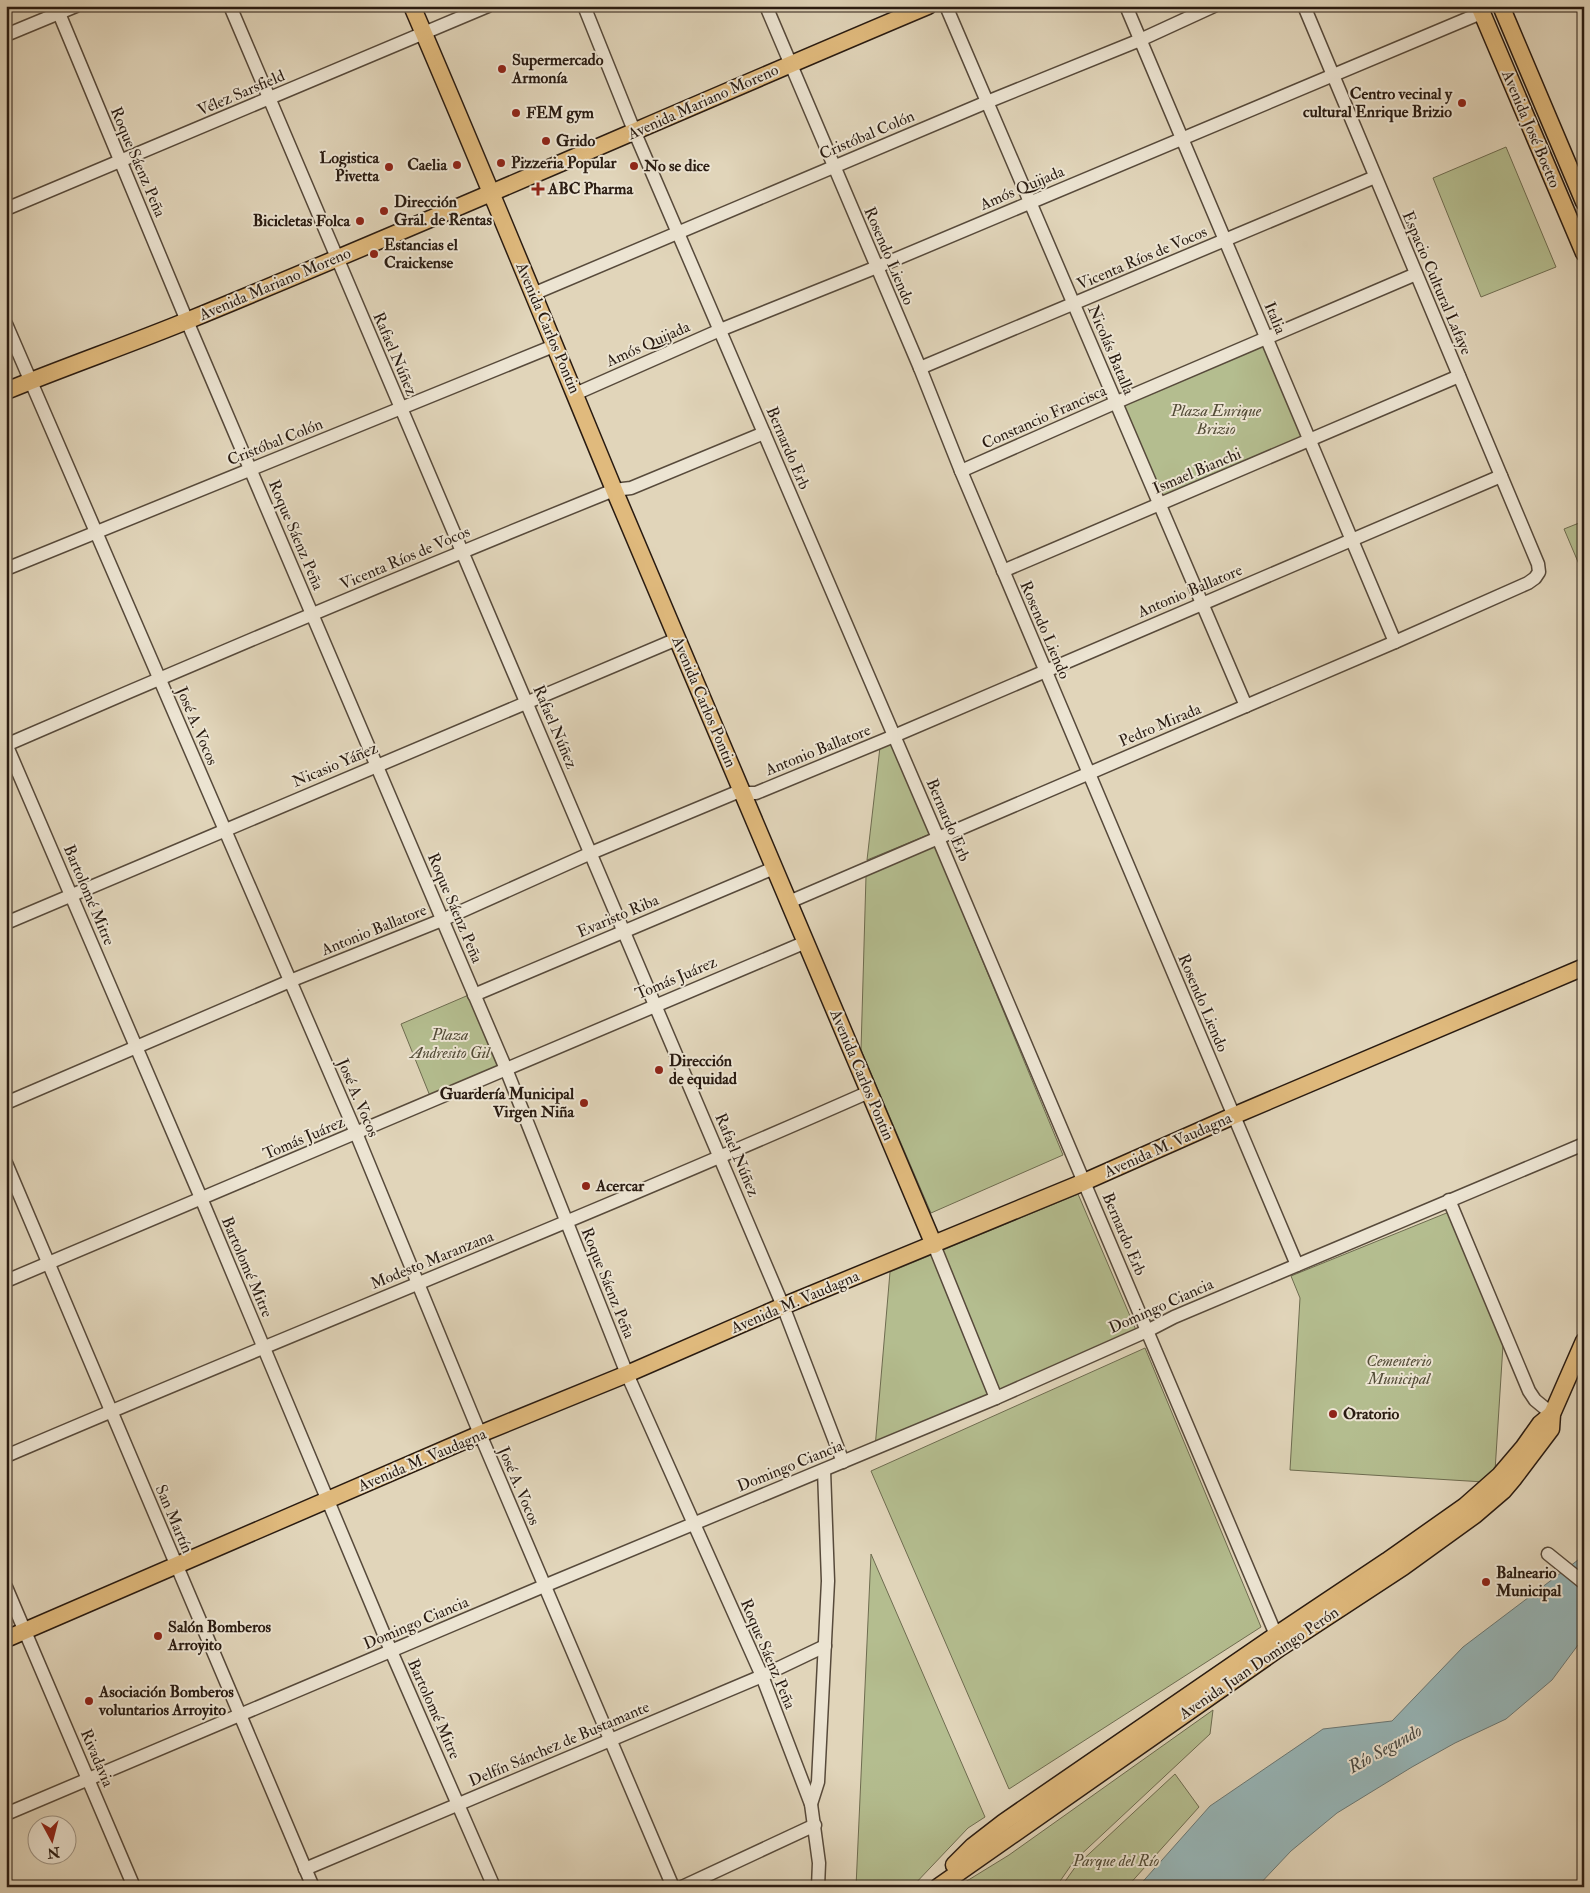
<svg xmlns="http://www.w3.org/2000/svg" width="1590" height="1893" viewBox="0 0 1590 1893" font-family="'IM FELL Double Pica',serif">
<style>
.green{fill:#b4bd8f;stroke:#6e6c50}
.water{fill:#97b6b8;stroke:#6b7875}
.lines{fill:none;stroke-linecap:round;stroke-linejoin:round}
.minor-casing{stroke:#574a3b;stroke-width:15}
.major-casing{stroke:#291b11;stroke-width:19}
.minor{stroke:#ece4d2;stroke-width:12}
.major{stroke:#e0ba7d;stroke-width:16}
.poi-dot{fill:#8f2418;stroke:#ece4d2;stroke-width:2}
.labels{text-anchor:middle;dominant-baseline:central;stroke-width:4;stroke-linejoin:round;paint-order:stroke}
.poi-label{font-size:16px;font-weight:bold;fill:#291b11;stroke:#ece4d2;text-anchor:start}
.street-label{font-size:16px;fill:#291b11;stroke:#ece4d2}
.park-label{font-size:16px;font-style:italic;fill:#534c37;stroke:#ece4d2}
.water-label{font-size:18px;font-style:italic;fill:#4a4a43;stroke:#ece4d2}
</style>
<rect width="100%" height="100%" fill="#e1d5ba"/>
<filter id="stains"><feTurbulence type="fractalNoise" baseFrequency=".004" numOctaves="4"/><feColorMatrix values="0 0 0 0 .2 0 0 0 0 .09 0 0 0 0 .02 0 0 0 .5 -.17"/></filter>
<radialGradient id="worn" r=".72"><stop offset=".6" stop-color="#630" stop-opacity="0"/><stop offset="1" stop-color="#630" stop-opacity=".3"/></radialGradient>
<g class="green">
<path d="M 1506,147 L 1556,267 L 1481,297 L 1433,178 Z"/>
<path d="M 1264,342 L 1305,440 L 1161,501 L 1119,404 Z"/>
<path d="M 1584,521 L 1584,576 L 1564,529 Z"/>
<path d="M 891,742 L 930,834 L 867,860 L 880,747 Z"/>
<path d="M 935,846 L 1063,1155 L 931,1213 L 861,1050 L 866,876 Z"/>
<path d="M 471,994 L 500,1065 L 430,1096 L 401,1024 Z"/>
<path d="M 1078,1194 L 1136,1330 L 875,1448 L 890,1272 Z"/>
<path d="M 1449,1212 L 1503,1345 L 1495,1471 L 1484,1482 L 1290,1470 L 1300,1298 L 1291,1276 Z"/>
<path d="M 1145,1348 L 1261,1627 L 1009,1789 L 871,1471 Z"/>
<path d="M 871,1554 L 985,1817 L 968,1828 L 912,1887 L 856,1887 Z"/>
<path d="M 1213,1710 L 1210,1734 L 1074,1861 L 1056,1887 L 957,1887 L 1009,1855 Z"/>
<path d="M 1175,1774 L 1199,1807 L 1127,1887 L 1061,1887 L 1076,1866 Z"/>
</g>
<path class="water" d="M 1584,1548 L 1584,1637 L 1552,1680 L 1506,1719 L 1455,1743 L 1412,1767 L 1337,1813 L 1291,1851 L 1257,1887 L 1138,1887 L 1210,1806 L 1323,1729 L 1392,1721 L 1463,1647 L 1578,1560 Z"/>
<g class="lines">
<defs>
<g id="minor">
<path d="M 56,6 L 187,321 L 506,1069 L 627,1374 L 762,1676 L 811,1804 L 819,1863 L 818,1887"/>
<path d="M 230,6 L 783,1306 L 843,1462"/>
<path d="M 584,6 L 635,133 L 938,838 L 1279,1642"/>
<path d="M 766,6 L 920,368 L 961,471 L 1297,1265"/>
<path d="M 946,6 L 1246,706"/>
<path d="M 1126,6 L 1395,642"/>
<path d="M 6,35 L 76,6"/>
<path d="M 6,209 L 488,6"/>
<path d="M 533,294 L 987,102 L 1140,40 L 1214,6"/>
<path d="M 6,324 L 356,1133 L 480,1434 L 673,1887"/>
<path d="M 920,368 L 1375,177"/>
<path d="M 575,394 L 720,330 L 877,267 L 1481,13"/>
<path d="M 961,471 L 1126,398 L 1416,274"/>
<path d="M 6,569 L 556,345"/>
<path d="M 1003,571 L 1459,376"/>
<path d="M 6,744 L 201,1198 L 391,1651 L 494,1887"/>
<path d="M 6,745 C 208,657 411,572 614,490 L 631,488 L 764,433"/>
<path d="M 789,902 L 1395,642 L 1528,583 L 1535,578 L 1539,572 L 1538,564 L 1304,6"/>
<path d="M 6,923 L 677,639"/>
<path d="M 474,995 L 774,868"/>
<path d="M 6,1103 L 290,981 L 442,920 L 591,853 L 735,793 L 756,793 L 894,736 L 1501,476"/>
<path d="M 6,1163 L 313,1887"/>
<path d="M 1449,1200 L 1529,1391 L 1535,1400 L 1552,1414"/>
<path d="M 934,1245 L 996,1398"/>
<path d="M 6,1281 L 806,942"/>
<path d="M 6,1456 C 293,1333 584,1218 869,1092"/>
<path d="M 1548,1554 L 1584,1583"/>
<path d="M 6,1587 L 134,1887"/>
<path d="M 811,1804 L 818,1782 L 828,1581 L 824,1470"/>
<path d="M 6,1814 L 544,1586 L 996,1398 L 1147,1331 L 1174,1317 L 1584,1144"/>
<path d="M 305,1869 L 762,1676 L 825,1646"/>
<path d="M 682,1887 L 815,1825"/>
</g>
<g id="major">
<path d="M 412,6 C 482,168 548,330 615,492 C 720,744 828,994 934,1245"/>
<path d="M 1479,6 L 1584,253"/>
<path d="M 1501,6 L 1584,202"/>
<path d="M 6,391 C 67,366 128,345 189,320 C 436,219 681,110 928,6"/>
<path d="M 6,1639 L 480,1434 L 627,1374 L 783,1306 L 1084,1182 L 1233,1116 L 1584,967"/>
<path d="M 954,1865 L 973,1846 L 1004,1822 L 1276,1635 L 1387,1561 L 1465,1506 L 1500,1475 L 1523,1448 L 1540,1424 L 1552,1414"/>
<path d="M 938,1887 L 1281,1647 L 1403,1567 L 1475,1515 L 1503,1491 L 1514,1478 L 1551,1429 L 1552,1414 L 1584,1341"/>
</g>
</defs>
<use href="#minor" class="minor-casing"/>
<use href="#major" class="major-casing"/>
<use href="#minor" class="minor"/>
<use href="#major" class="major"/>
</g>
<g class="poi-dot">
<circle cx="502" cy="69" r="5"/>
<circle cx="1462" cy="103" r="5"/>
<circle cx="516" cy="113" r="5"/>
<circle cx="546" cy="141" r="5"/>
<circle cx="501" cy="163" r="5"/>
<circle cx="457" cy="165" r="5"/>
<circle cx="634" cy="166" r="5"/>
<circle cx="389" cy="167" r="5"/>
<path d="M535.5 181.5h5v5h5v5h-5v5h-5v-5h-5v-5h5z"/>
<circle cx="384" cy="211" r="5"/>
<circle cx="360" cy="221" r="5"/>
<circle cx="374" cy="254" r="5"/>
<circle cx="659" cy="1070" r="5"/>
<circle cx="584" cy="1103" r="5"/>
<circle cx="586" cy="1186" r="5"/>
<circle cx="1333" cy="1414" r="5"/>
<circle cx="1486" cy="1582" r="5"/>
<circle cx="158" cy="1636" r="5"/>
<circle cx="89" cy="1701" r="5"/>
</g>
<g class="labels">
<g class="poi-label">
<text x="512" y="60">Supermercado<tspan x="512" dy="18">Armonía</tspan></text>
<text x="1452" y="94" text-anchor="end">Centro vecinal y<tspan x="1452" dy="18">cultural Enrique Brizio</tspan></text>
<text x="526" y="113">FEM gym</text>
<text x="556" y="141">Grido</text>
<text x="379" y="158" text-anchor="end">Logistica<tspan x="379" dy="18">Pivetta</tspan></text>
<text x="511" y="163">Pizzeria Popular</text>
<text x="447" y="165" text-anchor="end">Caelia</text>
<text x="644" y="166">No se dice</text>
<text x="548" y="189">ABC Pharma</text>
<text x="394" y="202">Dirección<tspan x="394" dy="18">Gral. de Rentas</tspan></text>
<text x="350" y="221" text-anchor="end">Bicicletas Folca</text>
<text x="384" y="245">Estancias el<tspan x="384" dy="18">Craickense</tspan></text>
<text x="669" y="1061">Dirección<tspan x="669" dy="18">de equidad</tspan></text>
<text x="574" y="1094" text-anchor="end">Guardería Municipal<tspan x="574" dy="18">Virgen Niña</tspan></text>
<text x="596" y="1186">Acercar</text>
<text x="1343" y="1414">Oratorio</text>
<text x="1496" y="1573">Balneario<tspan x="1496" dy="18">Municipal</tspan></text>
<text x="168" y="1627">Salón Bomberos<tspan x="168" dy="18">Arroyito</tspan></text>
<text x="99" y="1692">Asociación Bomberos<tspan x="99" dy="18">voluntarios Arroyito</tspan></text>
</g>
<g class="street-label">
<text transform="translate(241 93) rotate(-23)">Vélez Sarsfield</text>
<text transform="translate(703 102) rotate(-24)">Avenida Mariano Moreno</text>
<text transform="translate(1531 129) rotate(67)">Avenida José Boetto</text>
<text transform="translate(867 135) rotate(-23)">Cristóbal Colón</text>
<text transform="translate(138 162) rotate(67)">Roque Sáenz Peña</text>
<text transform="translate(1022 188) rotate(-23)">Amós Quijada</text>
<text transform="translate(889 256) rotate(67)">Rosendo Liendo</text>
<text transform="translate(1142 258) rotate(-23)">Vicenta Ríos de Vocos</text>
<text transform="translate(1437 283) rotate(67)">Espacio Cultural Lafaye</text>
<text transform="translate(275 284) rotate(-23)">Avenida Mariano Moreno</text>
<text transform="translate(1275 318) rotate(67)">Italia</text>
<text transform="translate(548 328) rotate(67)">Avenida Carlos Pontin</text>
<text transform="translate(648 344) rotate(-24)">Amós Quijada</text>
<text transform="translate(1111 350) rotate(67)">Nicolás Batalla</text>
<text transform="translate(395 354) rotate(67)">Rafael Núñez</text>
<text transform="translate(1044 417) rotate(-24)">Constancio Francisca</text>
<text transform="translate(275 442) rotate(-22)">Cristóbal Colón</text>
<text transform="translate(788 448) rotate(67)">Bernardo Erb</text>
<text transform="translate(1197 471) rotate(-23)">Ismael Bianchi</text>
<text transform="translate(296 535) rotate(67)">Roque Sáenz Peña</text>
<text transform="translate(405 558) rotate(-23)">Vicenta Ríos de Vocos</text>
<text transform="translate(1190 591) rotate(-23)">Antonio Ballatore</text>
<text transform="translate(1045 630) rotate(67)">Rosendo Liendo</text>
<text transform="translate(704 702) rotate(67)">Avenida Carlos Pontin</text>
<text transform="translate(1160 725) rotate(-23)">Pedro Mirada</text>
<text transform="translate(197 726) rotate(67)">José A. Vocos</text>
<text transform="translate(555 727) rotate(67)">Rafael Núñez</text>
<text transform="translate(818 750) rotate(-22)">Antonio Ballatore</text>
<text transform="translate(335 765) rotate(-23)">Nicasio Yáñez</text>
<text transform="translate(948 820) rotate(67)">Bernardo Erb</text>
<text transform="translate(89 895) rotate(67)">Bartolomé Mitre</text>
<text transform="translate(455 908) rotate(67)">Roque Sáenz Peña</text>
<text transform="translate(618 916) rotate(-23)">Evaristo Riba</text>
<text transform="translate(374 930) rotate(-22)">Antonio Ballatore</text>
<text transform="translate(676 978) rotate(-23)">Tomás Juárez</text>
<text transform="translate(1203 1003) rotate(67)">Rosendo Liendo</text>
<text transform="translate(862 1075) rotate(67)">Avenida Carlos Pontin</text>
<text transform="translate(358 1098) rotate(67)">José A. Vocos</text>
<text transform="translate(304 1138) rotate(-23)">Tomás Juárez</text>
<text transform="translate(1168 1145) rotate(-24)">Avenida M. Vaudagna</text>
<text transform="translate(737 1155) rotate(67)">Rafael Núñez</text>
<text transform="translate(1124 1234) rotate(67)">Bernardo Erb</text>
<text transform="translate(432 1260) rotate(-22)">Modesto Maranzana</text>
<text transform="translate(247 1267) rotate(67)">Bartolomé Mitre</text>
<text transform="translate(608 1283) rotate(68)">Roque Sáenz Peña</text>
<text transform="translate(795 1302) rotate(-23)">Avenida M. Vaudagna</text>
<text transform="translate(1161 1306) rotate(-24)">Domingo Ciancia</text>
<text transform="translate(422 1460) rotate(-23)">Avenida M. Vaudagna</text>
<text transform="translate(790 1466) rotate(-22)">Domingo Ciancia</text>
<text transform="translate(519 1486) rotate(67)">José A. Vocos</text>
<text transform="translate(174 1519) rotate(67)">San Martín</text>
<text transform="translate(416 1623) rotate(-23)">Domingo Ciancia</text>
<text transform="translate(768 1654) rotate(67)">Roque Sáenz Peña</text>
<text transform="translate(1259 1663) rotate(-34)">Avenida Juan Domingo Perón</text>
<text transform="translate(434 1709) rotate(66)">Bartolomé Mitre</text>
<text transform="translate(559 1744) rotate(-23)">Delfín Sánchez de Bustamante</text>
<text transform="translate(97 1758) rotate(67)">Rivadavia</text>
</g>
<g class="park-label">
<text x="1216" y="411">Plaza Enrique<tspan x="1216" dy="18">Brizio</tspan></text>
<text x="450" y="1035">Plaza<tspan x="450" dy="18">Andresito Gil</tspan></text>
<text x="1399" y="1361">Cementerio<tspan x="1399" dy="18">Municipal</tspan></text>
<text x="1116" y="1861">Parque del Río</text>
</g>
<g class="water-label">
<text transform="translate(1385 1749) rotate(-29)">Río Segundo</text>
</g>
</g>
<rect width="1590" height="1893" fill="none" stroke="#e1d5ba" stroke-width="25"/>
<rect x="8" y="8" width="1575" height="1878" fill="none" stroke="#291b11" stroke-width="2.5"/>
<rect x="12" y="12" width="1565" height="1868" fill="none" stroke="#291b11"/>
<g transform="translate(52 1840) rotate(173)"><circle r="24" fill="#ece4d2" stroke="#9e9485"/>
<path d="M0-4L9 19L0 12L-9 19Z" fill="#8f2418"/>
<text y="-8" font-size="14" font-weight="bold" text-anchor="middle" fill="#291b11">N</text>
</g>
<rect width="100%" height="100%" filter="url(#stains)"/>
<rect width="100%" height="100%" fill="url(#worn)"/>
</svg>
